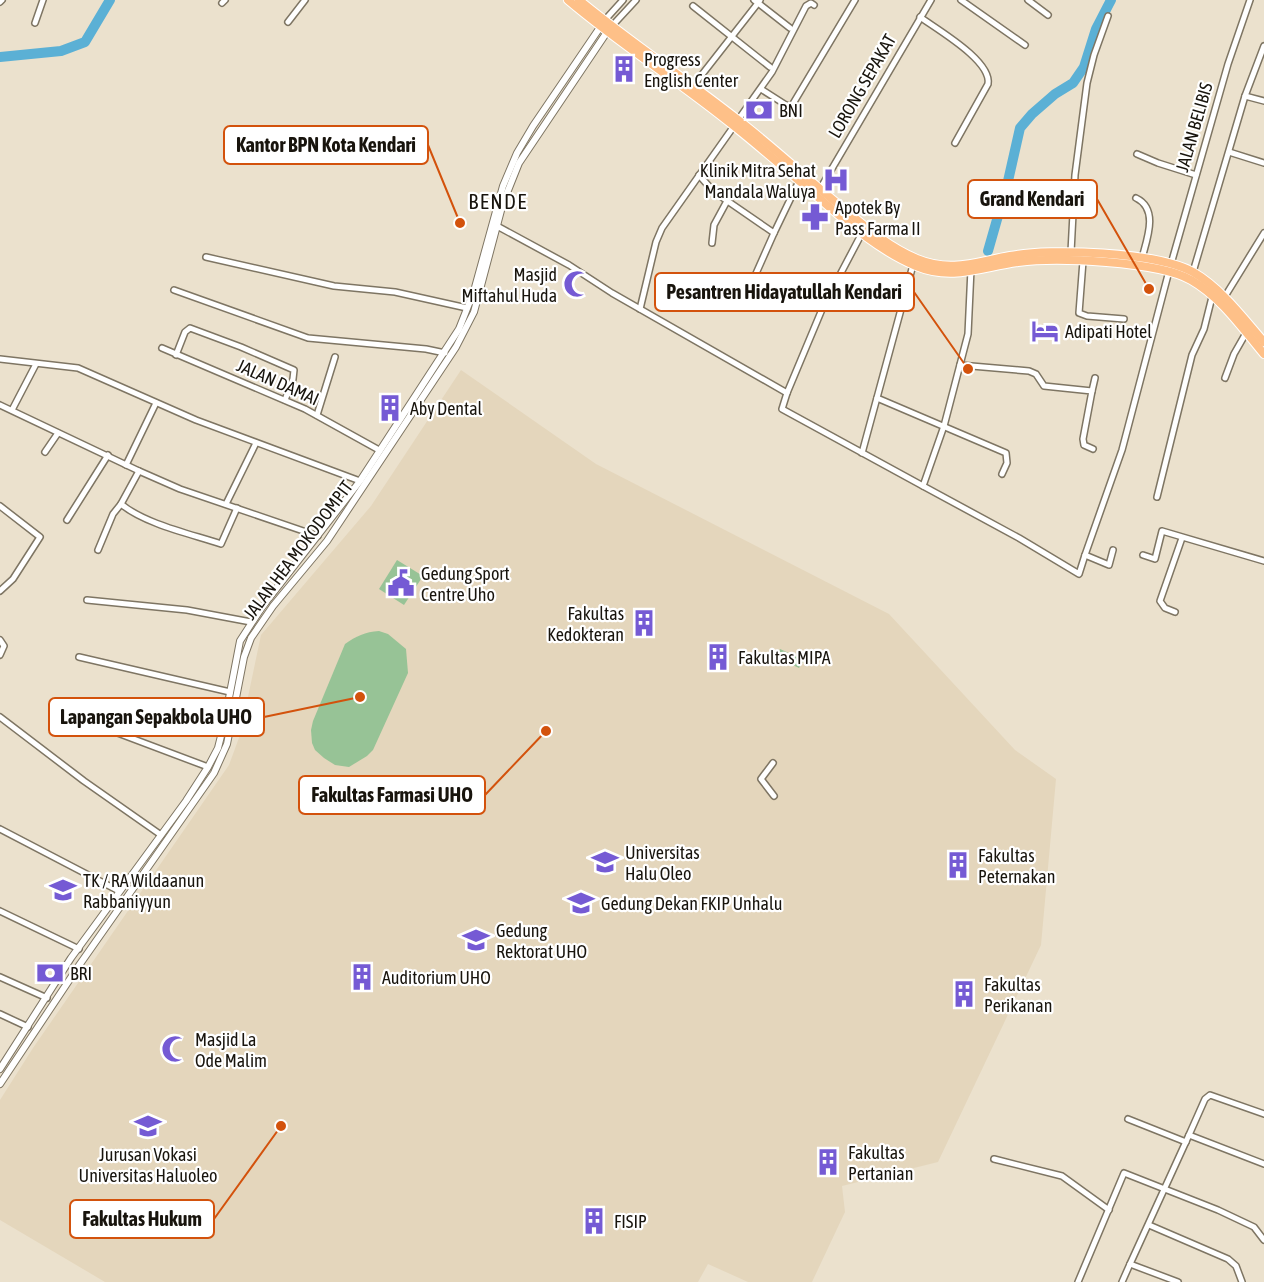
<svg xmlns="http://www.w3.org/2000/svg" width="1264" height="1282" viewBox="0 0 1264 1282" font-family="'Asap Condensed',sans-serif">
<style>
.built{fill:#e4d6bc}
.green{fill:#97c396}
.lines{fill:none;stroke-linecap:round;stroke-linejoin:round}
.river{stroke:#5bb0d5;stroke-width:10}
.minor-casing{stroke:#7e7563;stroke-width:8}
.tertiary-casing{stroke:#7e7563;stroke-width:8}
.trunk-casing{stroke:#fff;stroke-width:10}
.minor{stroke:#fff;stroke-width:5}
.tertiary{stroke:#fff;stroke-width:6}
.trunk{stroke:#fec088;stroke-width:8}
.labels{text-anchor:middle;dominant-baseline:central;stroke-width:4.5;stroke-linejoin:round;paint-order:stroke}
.poi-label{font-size:18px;fill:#18140d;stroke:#fff;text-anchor:start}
.street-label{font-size:18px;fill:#18140d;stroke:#fff}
.quarter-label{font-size:21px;letter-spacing:1.5px;fill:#18140d;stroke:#fff}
.leader{fill:none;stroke:#d3520c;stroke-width:2}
.callout-dot{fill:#d3520c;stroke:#fff;stroke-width:2}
.callout{fill:#fff;stroke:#d3520c;stroke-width:2}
.callout-label{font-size:20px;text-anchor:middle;font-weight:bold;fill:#18140d}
</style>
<rect width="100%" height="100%" fill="#ebe1cd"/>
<path class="built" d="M 461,370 L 596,464 L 889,614 L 1015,750 L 1056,779 L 1041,945 L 938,1162 L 842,1186 L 845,1212 L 812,1282 L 748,1282 L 708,1264 L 698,1282 L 105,1282 L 0,1220 L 0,1100 L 33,1048 L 229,765 L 240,735 L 261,635 L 371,506 Z"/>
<g class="green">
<path d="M 397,560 L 423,576 L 404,605 L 379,589 Z"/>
<path d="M 379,631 L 388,634 L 406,649 L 408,673 L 373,750 L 367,756 L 349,767 L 335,765 L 324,758 L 315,750 L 312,743 L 311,730 L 313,721 L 345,644 C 356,636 365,632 379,631 Z"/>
<path d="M 780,649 L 804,660 L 799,668 L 776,657 Z"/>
</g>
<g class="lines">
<g class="river">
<path d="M 0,57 L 61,51 L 85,42 L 110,0"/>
<path d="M 988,251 L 1008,181 L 1020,128 L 1032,114 L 1055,94 L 1073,83 L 1084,67 L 1096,29 L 1111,0"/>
</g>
<defs>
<g id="minor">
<path d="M 754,0 L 758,3 L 760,0"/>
<path d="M 961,0 L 1025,45"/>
<path d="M 1028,0 L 1048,15"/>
<path d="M 0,2 L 2,0"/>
<path d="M 222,3 L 225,0"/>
<path d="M 693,6 L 770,67"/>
<path d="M 920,17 C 938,30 992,61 988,84 L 955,143"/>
<path d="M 604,21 L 623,0"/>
<path d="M 288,22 L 305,0"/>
<path d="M 35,23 L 43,0"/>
<path d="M 611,27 L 636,0"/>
<path d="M 693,86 L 758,3 L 790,28"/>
<path d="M 761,89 L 786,105 L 791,107 L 855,0"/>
<path d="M 1245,96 L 1264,101"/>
<path d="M 738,120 L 772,72 L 806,6 L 811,3 L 814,5"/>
<path d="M 1229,152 L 1264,163"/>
<path d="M 1137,154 L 1158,163 L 1196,175"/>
<path d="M 699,175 L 713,191 L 774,233 L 799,181"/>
<path d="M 820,189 L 931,0"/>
<path d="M 1136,198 C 1159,209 1147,239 1142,258"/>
<path d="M 497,226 L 569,265 L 612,293 L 787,393"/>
<path d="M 862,233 L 823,307 L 787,393 L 782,409 L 923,486"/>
<path d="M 712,243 L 714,225 L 727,201"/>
<path d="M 1071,252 L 1075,175 L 1087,83 L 1094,55 L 1108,16"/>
<path d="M 206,257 L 334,286 L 395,292 L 467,308"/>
<path d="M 1083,261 L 1079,313 L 1087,316 L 1124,319"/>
<path d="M 1171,264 L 1228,64 L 1250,0"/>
<path d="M 971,269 L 968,334 L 944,426 L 923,486 L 1019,538 L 1079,574 L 1085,555"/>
<path d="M 1193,272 L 1245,96 L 1264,46"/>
<path d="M 750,287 L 774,233"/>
<path d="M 174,290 L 308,338 L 426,349 L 445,353"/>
<path d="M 1224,298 L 1264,233"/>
<path d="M 640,309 L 656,242 L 662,228 L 734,126"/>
<path d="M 162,348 L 305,409 L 379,450"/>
<path d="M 176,355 L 185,332 L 190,328 L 241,347 L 294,370 L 293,379 L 285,400"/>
<path d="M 0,359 L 78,368 L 196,420 L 360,481"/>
<path d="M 960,365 L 1029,371 L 1036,374 L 1044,386 L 1092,391 L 1083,439 L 1084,445 L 1093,449"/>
<path d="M 1225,378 L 1234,354 L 1246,333"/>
<path d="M 1092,391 L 1095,378"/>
<path d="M 877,398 L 1006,453 L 1007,463 L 1002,474"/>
<path d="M 0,405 L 139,471 L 180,489 L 318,536"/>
<path d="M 12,410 L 36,364"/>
<path d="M 317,415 L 335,357"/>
<path d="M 45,452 L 58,433"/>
<path d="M 862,453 L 913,265"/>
<path d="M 126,465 L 156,403"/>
<path d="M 139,471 L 121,504 C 145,524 191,534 221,544 L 237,508"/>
<path d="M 1157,497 L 1192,355 L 1204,329 L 1212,297"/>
<path d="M 226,504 L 256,443"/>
<path d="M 0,506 L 40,537 L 13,579 L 0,591"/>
<path d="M 67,520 L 108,455"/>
<path d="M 98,550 L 113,514 L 121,504"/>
<path d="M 1113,550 L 1109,565 L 1085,555 L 1122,450 L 1169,271"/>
<path d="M 1143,555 L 1155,559 L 1162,531 L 1264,561"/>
<path d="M 87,600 L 187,610 L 251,622"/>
<path d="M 1175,612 L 1165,608 L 1160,601 L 1182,538"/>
<path d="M 0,640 L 4,646 L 0,655"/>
<path d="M 79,657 L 230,692"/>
<path d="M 60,714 L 107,729 L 208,767"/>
<path d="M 0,717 L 84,781 L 161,835"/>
<path d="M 773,763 L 761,779 L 774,796"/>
<path d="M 0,829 L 119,891"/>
<path d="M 0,911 L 79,949"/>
<path d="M 0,977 L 47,998"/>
<path d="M 0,1014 L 28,1027"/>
<path d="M 1128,1119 L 1186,1142"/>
<path d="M 1189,1135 L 1205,1099 L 1210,1095 L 1264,1114"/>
<path d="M 994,1159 L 1062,1176 L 1109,1210"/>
<path d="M 1149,1225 L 1228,1259 L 1236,1266 L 1242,1282"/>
<path d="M 1078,1282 L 1124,1173 L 1218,1210 L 1254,1227 L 1264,1240"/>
<path d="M 1122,1282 L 1130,1264"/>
<path d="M 1178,1282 L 1130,1264 L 1189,1135 L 1264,1164"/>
</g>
<g id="tertiary">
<path d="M 0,1069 L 71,958 L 186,801 L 208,767 L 218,748 L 224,724 L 240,641 L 262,607 L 360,481 L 459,329 L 474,291 L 503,186 L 517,153 L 533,126 L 603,23"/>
<path d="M 0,1084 L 80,964 L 214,773 L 227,744 L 244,657 L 251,638 L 273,606 L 327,541 L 456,347 L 474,312 L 503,203 L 519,163 L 609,29"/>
</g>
<g id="trunk">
<path d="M 568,0 C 621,45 680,82 734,126 C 763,149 791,174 820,199 C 849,224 880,251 916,266 C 952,281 981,267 1018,262 C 1056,257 1158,261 1191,280 C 1221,297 1243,329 1264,354"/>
<path d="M 579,0 C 630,42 686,79 738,120 C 773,147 805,177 839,205 C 863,225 888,247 917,259 C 951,273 976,262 1010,256 C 1051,248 1156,252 1193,272 C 1222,289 1243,318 1264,342"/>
</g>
</defs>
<use href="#minor" class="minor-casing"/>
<use href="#tertiary" class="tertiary-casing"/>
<use href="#trunk" class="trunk-casing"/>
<use href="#minor" class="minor"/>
<use href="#tertiary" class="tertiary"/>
<use href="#trunk" class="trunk"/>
</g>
<defs>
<symbol id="building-bare" viewBox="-9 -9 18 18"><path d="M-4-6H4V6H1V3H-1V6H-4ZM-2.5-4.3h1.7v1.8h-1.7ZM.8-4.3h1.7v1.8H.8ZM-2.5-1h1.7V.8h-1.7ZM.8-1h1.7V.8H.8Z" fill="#755ad4" stroke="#fff" stroke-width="2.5" paint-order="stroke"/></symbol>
<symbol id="bank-bare" viewBox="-9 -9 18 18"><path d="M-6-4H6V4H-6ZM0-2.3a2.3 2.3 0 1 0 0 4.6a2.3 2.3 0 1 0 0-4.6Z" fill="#755ad4" stroke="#fff" stroke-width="2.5" paint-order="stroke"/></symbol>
<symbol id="hospital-bare" viewBox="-9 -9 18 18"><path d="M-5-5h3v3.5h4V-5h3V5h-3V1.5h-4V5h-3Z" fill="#755ad4" stroke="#fff" stroke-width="2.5" paint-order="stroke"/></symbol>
<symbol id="pharmacy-bare" viewBox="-9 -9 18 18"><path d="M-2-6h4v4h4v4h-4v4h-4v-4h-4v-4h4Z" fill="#755ad4" stroke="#fff" stroke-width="2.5" paint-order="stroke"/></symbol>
<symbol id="mosque-bare" viewBox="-9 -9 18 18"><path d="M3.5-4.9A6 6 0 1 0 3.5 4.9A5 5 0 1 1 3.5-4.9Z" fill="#755ad4" stroke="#fff" stroke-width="2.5" paint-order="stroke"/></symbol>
<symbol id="hotel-bare" viewBox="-9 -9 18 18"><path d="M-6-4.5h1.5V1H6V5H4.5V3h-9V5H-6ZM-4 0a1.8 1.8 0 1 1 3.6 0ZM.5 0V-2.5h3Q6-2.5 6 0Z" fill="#755ad4" stroke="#fff" stroke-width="2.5" paint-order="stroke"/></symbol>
<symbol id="civic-bare" viewBox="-9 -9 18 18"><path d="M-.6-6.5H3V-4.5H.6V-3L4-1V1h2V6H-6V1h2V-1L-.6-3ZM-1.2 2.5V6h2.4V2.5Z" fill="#755ad4" stroke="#fff" stroke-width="2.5" paint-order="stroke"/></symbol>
<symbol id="university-bare" viewBox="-9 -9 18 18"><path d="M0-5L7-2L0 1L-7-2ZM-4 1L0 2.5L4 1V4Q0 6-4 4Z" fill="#755ad4" stroke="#fff" stroke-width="2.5" paint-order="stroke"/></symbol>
<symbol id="school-bare" viewBox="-9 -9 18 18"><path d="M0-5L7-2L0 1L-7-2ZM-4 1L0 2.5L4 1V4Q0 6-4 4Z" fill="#755ad4" stroke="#fff" stroke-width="2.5" paint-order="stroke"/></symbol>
</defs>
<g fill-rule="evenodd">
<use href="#building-bare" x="605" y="50" width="38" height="38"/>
<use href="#bank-bare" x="740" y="91" width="38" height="38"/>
<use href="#hospital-bare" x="817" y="161" width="38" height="38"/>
<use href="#pharmacy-bare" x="796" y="198" width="38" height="38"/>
<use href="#mosque-bare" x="558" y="265" width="38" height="38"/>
<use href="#hotel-bare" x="1026" y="312" width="38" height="38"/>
<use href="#building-bare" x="371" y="389" width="38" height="38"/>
<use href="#civic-bare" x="382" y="564" width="38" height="38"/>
<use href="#building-bare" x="625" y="604" width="38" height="38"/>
<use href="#building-bare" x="699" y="638" width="38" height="38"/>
<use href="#university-bare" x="586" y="843" width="38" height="38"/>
<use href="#building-bare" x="939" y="846" width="38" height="38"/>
<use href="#school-bare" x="44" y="871" width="38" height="38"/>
<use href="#university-bare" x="562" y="884" width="38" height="38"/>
<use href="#university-bare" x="457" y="921" width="38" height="38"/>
<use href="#bank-bare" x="31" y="954" width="38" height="38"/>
<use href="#building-bare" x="343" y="958" width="38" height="38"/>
<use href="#building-bare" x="945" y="975" width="38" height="38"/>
<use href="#mosque-bare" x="156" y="1030" width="38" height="38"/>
<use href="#university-bare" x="129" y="1107" width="38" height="38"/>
<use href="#building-bare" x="809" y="1143" width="38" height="38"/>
<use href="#building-bare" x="575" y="1202" width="38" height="38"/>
</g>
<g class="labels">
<g class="poi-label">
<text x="644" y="59">Progress<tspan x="644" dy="21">English Center</tspan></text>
<text x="779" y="110">BNI</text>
<text x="816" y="170" text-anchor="end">Klinik Mitra Sehat<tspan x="816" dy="21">Mandala Waluya</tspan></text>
<text x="835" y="207">Apotek By<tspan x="835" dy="21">Pass Farma II</tspan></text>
<text x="557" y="274" text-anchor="end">Masjid<tspan x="557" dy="21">Miftahul Huda</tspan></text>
<text x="1065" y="331">Adipati Hotel</text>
<text x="410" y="408">Aby Dental</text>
<text x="421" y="573">Gedung Sport<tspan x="421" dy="21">Centre Uho</tspan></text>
<text x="624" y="613" text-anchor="end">Fakultas<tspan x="624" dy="21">Kedokteran</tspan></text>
<text x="738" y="657">Fakultas MIPA</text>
<text x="625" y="852">Universitas<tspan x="625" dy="21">Halu Oleo</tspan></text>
<text x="978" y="855">Fakultas<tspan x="978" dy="21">Peternakan</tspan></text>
<text x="83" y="880">TK / RA Wildaanun<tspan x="83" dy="21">Rabbaniyyun</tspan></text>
<text x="601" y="903">Gedung Dekan FKIP Unhalu</text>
<text x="496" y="930">Gedung<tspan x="496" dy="21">Rektorat UHO</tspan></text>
<text x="70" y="973">BRI</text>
<text x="382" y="977">Auditorium UHO</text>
<text x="984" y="984">Fakultas<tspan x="984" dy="21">Perikanan</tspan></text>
<text x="195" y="1039">Masjid La<tspan x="195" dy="21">Ode Malim</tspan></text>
<text x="848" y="1152">Fakultas<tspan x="848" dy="21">Pertanian</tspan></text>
<text x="148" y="1154" text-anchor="middle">Jurusan Vokasi<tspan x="148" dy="21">Universitas Haluoleo</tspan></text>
<text x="614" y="1221">FISIP</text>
</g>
<g class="street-label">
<text transform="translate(862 86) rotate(-60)">LORONG SEPAKAT</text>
<text transform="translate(1194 127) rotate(-74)">JALAN BELIBIS</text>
<text transform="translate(278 382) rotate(24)">JALAN DAMAI</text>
<text transform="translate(298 550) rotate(-53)">JALAN HEA MOKODOMPIT</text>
</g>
<g class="quarter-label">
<text x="498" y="201">BENDE</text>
</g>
</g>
<path class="leader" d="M460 223L428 145M1149 289L1097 199M968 369L914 292M360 697L264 717M546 731L485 795M281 1126L214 1219"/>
<g class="callout-dot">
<circle cx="460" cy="223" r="6"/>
<circle cx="1149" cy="289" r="6"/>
<circle cx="968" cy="369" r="6"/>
<circle cx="360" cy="697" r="6"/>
<circle cx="546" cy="731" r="6"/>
<circle cx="281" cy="1126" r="6"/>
</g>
<g class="callout">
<rect x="224" y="126" width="204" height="38" rx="6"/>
<rect x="968" y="180" width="129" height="38" rx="6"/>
<rect x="655" y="273" width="259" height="38" rx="6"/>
<rect x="49" y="698" width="215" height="38" rx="6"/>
<rect x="299" y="776" width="186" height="38" rx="6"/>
<rect x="70" y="1200" width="144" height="38" rx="6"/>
</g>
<g class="callout-label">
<text x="326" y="152">Kantor BPN Kota Kendari</text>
<text x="1032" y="206">Grand Kendari</text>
<text x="784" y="299">Pesantren Hidayatullah Kendari</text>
<text x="156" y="724">Lapangan Sepakbola UHO</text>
<text x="392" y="802">Fakultas Farmasi UHO</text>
<text x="142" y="1226">Fakultas Hukum</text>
</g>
</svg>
